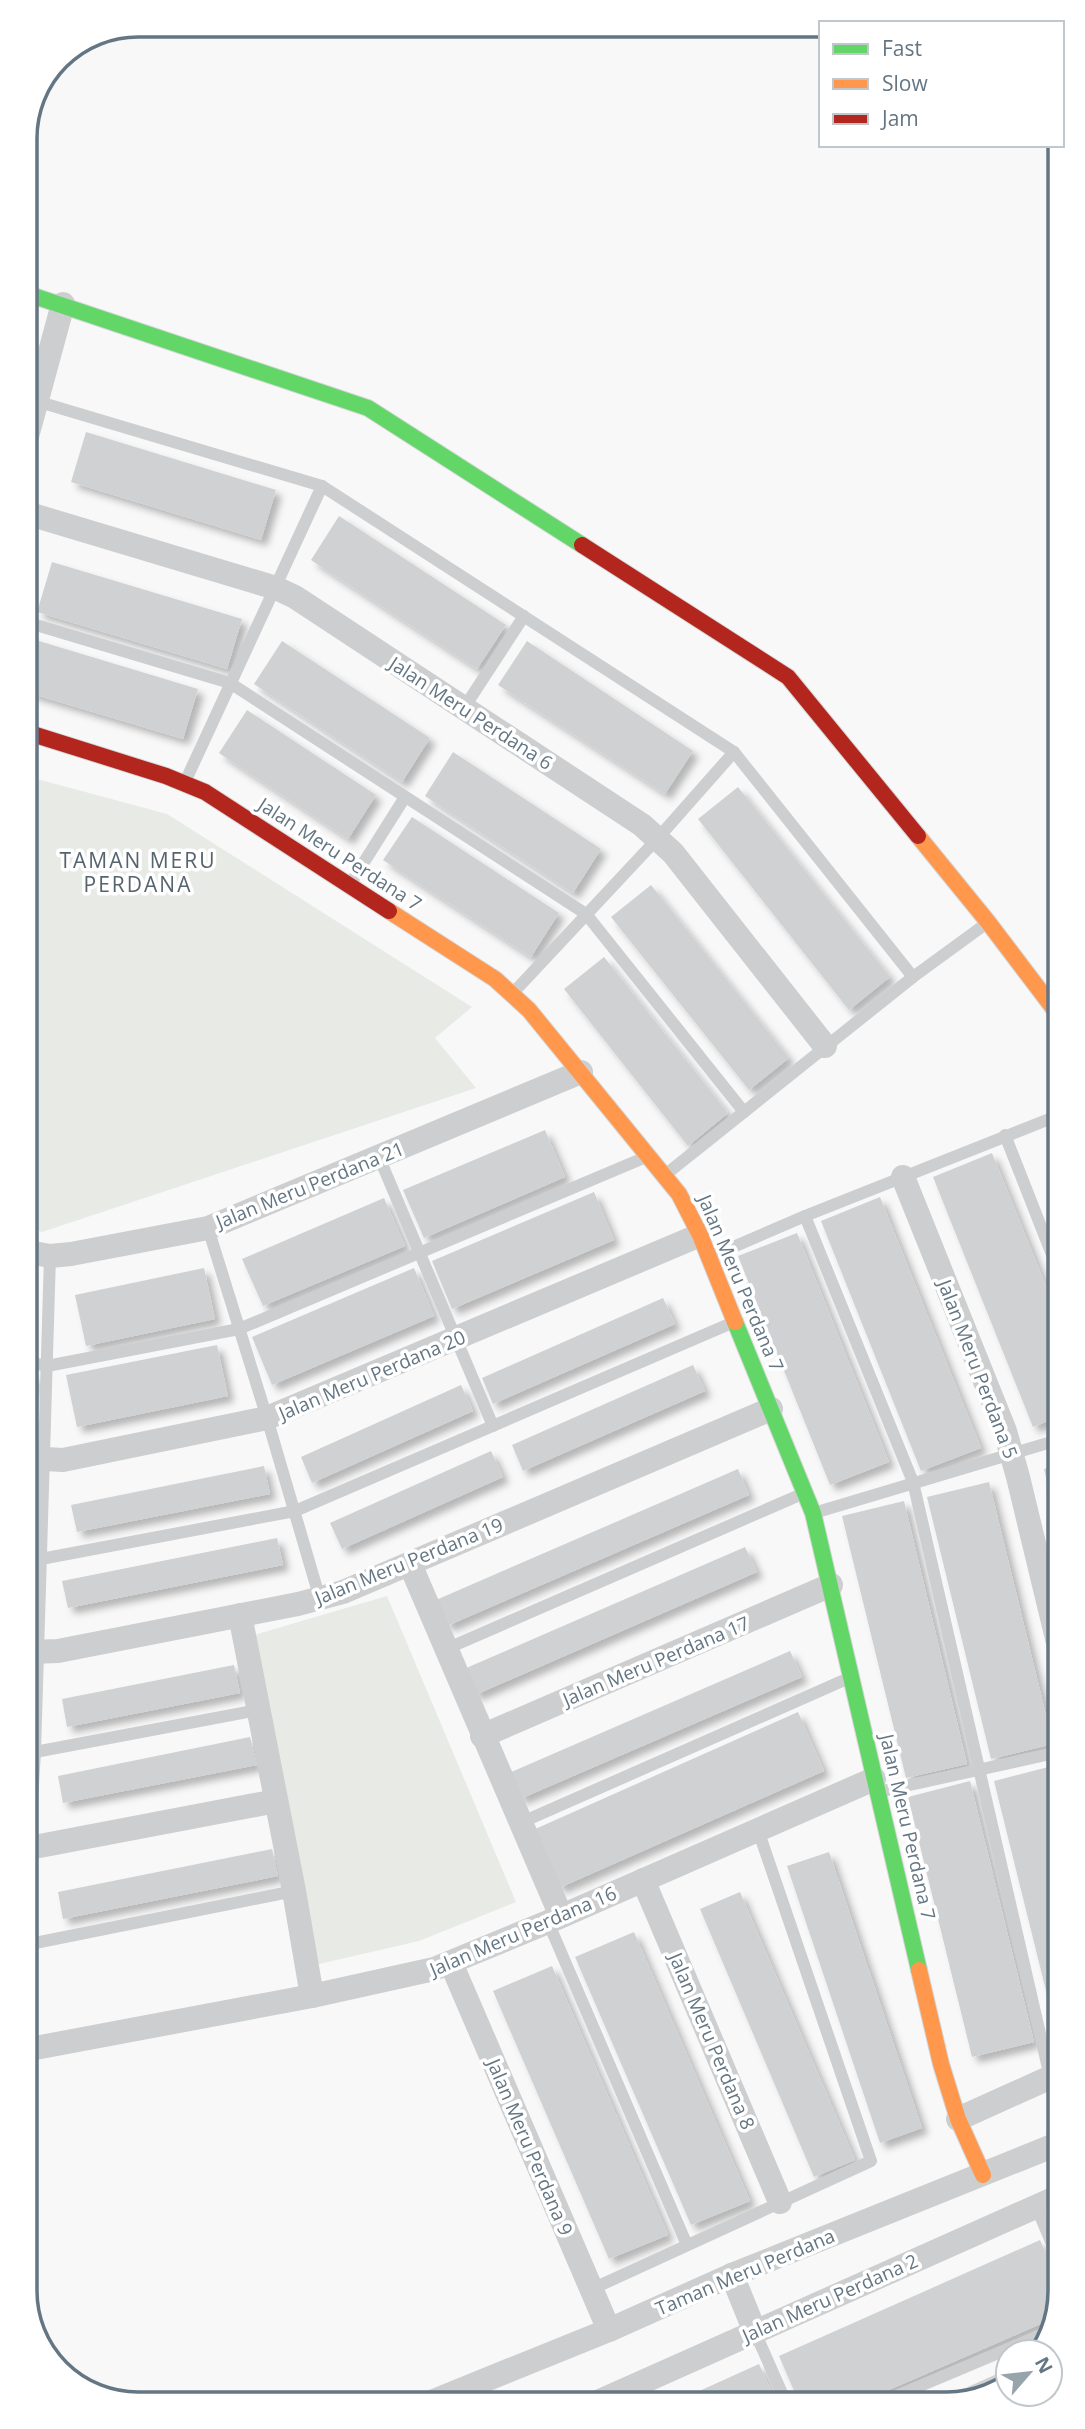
<svg xmlns="http://www.w3.org/2000/svg" width="1085" height="2429" viewBox="0 0 1085 2429" font-family="'Open Sans',sans-serif">
<style>
.green{fill:#e7eae5}
.building{fill:#cfd1d3;filter:url(#shadow)}
.lines{fill:none;stroke-linecap:round;stroke-linejoin:round}
.fast-casing{stroke:#d5d6d7;stroke-width:18}
.slow-casing{stroke:#d5d6d7;stroke-width:18}
.jam-casing{stroke:#d5d6d7;stroke-width:18}
.lane{stroke:#cdcecf;stroke-width:12}
.street{stroke:#cdcecf;stroke-width:24}
.fast{stroke:#63d668;stroke-width:16}
.slow{stroke:#ff974d;stroke-width:16}
.jam{stroke:#b3261e;stroke-width:16}
.labels{text-anchor:middle;dominant-baseline:central;stroke-width:7;stroke-linejoin:round;paint-order:stroke}
.street-label{font-size:19px;fill:#647683;stroke:#fff}
.neighbourhood-label{font-size:21px;letter-spacing:2px;fill:#56646e;stroke:#fff}
.rim{fill:none;stroke:#647683;stroke-width:3.5}
</style>
<defs>
<filter id="shadow"><feDropShadow dx="6" dy="6" stdDeviation="3.5" flood-color="#0004"/></filter>
</defs>
<rect width="100%" height="100%" fill="#f8f8f8"/>
<g class="green">
<path d="M 26,776 L 167,814 L 472,1007 L 435,1038 L 476,1088 L 42,1232 L 28,1228 Z"/>
<path d="M 387,1596 L 516,1902 L 419,1941 L 306,1967 L 254,1635 Z"/>
</g>
<g class="building">
<path d="M 86,432 L 276,490 L 261,540 L 71,482 Z"/>
<path d="M 339,516 L 506,625 L 477,669 L 311,560 Z"/>
<path d="M 52,562 L 242,619 L 227,669 L 37,612 Z"/>
<path d="M 29,638 L 198,689 L 183,739 L 26,692 L 26,646 Z"/>
<path d="M 282,641 L 430,738 L 402,782 L 254,684 Z"/>
<path d="M 527,641 L 693,751 L 665,794 L 498,685 Z"/>
<path d="M 247,710 L 376,795 L 348,839 L 219,753 Z"/>
<path d="M 453,752 L 601,849 L 573,893 L 425,796 Z"/>
<path d="M 738,787 L 890,977 L 849,1010 L 698,819 Z"/>
<path d="M 412,817 L 559,913 L 531,957 L 383,860 Z"/>
<path d="M 651,885 L 789,1058 L 749,1090 L 611,917 Z"/>
<path d="M 604,957 L 728,1113 L 688,1146 L 564,989 Z"/>
<path d="M 545,1130 L 565,1177 L 424,1238 L 403,1190 Z"/>
<path d="M 992,1153 L 1058,1316 L 1058,1417 L 1033,1427 L 933,1177 Z"/>
<path d="M 594,1192 L 614,1240 L 452,1309 L 432,1261 Z"/>
<path d="M 880,1197 L 981,1448 L 921,1471 L 821,1221 Z"/>
<path d="M 384,1198 L 405,1246 L 263,1306 L 242,1259 Z"/>
<path d="M 797,1233 L 889,1462 L 830,1485 L 738,1256 Z"/>
<path d="M 204,1268 L 215,1319 L 86,1346 L 75,1295 Z"/>
<path d="M 414,1268 L 434,1316 L 272,1385 L 252,1337 Z"/>
<path d="M 663,1298 L 675,1324 L 493,1404 L 482,1378 Z"/>
<path d="M 217,1345 L 228,1396 L 77,1427 L 66,1375 Z"/>
<path d="M 693,1365 L 705,1391 L 523,1471 L 512,1445 Z"/>
<path d="M 28,1375 L 36,1377 L 29,1402 L 28,1402 Z"/>
<path d="M 461,1385 L 473,1411 L 312,1483 L 301,1457 Z"/>
<path d="M 491,1451 L 503,1477 L 342,1549 L 330,1523 Z"/>
<path d="M 1058,1465 L 1058,1524 L 1057,1524 L 1044,1469 Z"/>
<path d="M 264,1466 L 270,1494 L 77,1532 L 71,1505 Z"/>
<path d="M 738,1469 L 749,1495 L 447,1626 L 436,1600 Z"/>
<path d="M 989,1482 L 1053,1744 L 991,1759 L 927,1497 Z"/>
<path d="M 904,1501 L 967,1764 L 906,1778 L 842,1516 Z"/>
<path d="M 277,1538 L 283,1565 L 68,1608 L 62,1581 Z"/>
<path d="M 745,1547 L 757,1572 L 475,1695 L 464,1669 Z"/>
<path d="M 790,1651 L 802,1677 L 520,1799 L 509,1773 Z"/>
<path d="M 234,1665 L 240,1693 L 67,1727 L 62,1699 Z"/>
<path d="M 798,1712 L 824,1771 L 559,1888 L 533,1830 Z"/>
<path d="M 250,1737 L 257,1765 L 63,1803 L 58,1776 Z"/>
<path d="M 1056,1765 L 1059,1780 L 1060,2017 L 1053,2019 L 994,1781 Z"/>
<path d="M 970,1781 L 1034,2042 L 972,2057 L 908,1797 Z"/>
<path d="M 272,1849 L 278,1876 L 63,1919 L 58,1892 Z"/>
<path d="M 829,1852 L 922,2128 L 880,2143 L 787,1866 Z"/>
<path d="M 740,1892 L 855,2160 L 814,2177 L 700,1909 Z"/>
<path d="M 634,1932 L 750,2201 L 691,2225 L 575,1957 Z"/>
<path d="M 552,1966 L 668,2235 L 609,2259 L 493,1991 Z"/>
<path d="M 1040,2240 L 1060,2286 L 1052,2319 L 868,2399 L 798,2400 L 779,2356 Z"/>
<path d="M 759,2364 L 775,2400 L 677,2400 L 697,2392 Z"/>
<path d="M 1008,2369 L 1008,2380 L 984,2398 L 941,2399 Z"/>
</g>
<g class="lines">
<defs>
<g id="fast">
<path d="M 25,293 L 368,408 L 582,545"/>
<path d="M 735,1322 L 813,1513 L 919,1970"/>
</g>
<g id="slow">
<path d="M 918,836 L 988,922 L 1057,1013"/>
<path d="M 389,911 L 495,979 L 529,1010 L 679,1194 L 700,1235 L 735,1322"/>
<path d="M 919,1970 L 941,2064 L 958,2119 L 983,2175"/>
</g>
<g id="jam">
<path d="M 582,545 L 788,677 L 918,836"/>
<path d="M 26,732 L 166,776 L 205,792 L 389,911"/>
</g>
</defs>
<use href="#fast" class="fast-casing"/>
<use href="#slow" class="slow-casing"/>
<use href="#jam" class="jam-casing"/>
<g class="lane">
<path d="M 36,401 L 322,486 L 734,752 L 913,977"/>
<path d="M 26,622 L 230,683 L 586,914 L 744,1112"/>
<path d="M 464,708 L 524,616"/>
<path d="M 185,782 L 322,486"/>
<path d="M 349,886 L 405,797"/>
<path d="M 513,993 L 658,838 L 734,752"/>
<path d="M 1005,1135 L 1058,1270"/>
<path d="M 379,1157 L 493,1426"/>
<path d="M 665,1175 L 913,977 L 987,923"/>
<path d="M 805,1216 L 913,1482 L 1050,2077"/>
<path d="M 208,1228 L 267,1418 L 320,1599"/>
<path d="M 710,1257 L 805,1216 L 1057,1116"/>
<path d="M 28,1362 L 47,1366 L 239,1329 L 646,1157"/>
<path d="M 814,1513 L 1058,1440"/>
<path d="M 29,1556 L 41,1559 L 295,1511 L 734,1322"/>
<path d="M 446,1649 L 802,1494"/>
<path d="M 29,1751 L 35,1752 L 258,1710"/>
<path d="M 878,1792 L 1059,1752"/>
<path d="M 520,1823 L 849,1678"/>
<path d="M 29,1850 L 35,1752 L 50,1256"/>
<path d="M 548,1922 L 687,2245"/>
<path d="M 30,1944 L 294,1891"/>
<path d="M 1036,2206 L 1060,2263"/>
<path d="M 592,2289 L 871,2161 L 758,1830"/>
<path d="M 755,2332 L 785,2400"/>
<path d="M 889,2399 L 1048,2332"/>
</g>
<g class="street">
<path d="M 26,440 L 63,304"/>
<path d="M 26,513 L 276,588 L 295,597 L 642,825 L 673,853 L 825,1046"/>
<path d="M 903,1177 L 1005,1431 L 1018,1477 L 1059,1647"/>
<path d="M 28,1252 L 50,1256 L 71,1254 L 208,1228 L 581,1072"/>
<path d="M 28,1458 L 63,1460 L 267,1418 L 700,1235"/>
<path d="M 410,1564 L 561,1916"/>
<path d="M 240,1615 L 294,1891 L 312,1996"/>
<path d="M 29,1652 L 58,1651 L 298,1604 L 343,1592 L 771,1409"/>
<path d="M 482,1736 L 831,1585"/>
<path d="M 29,1848 L 276,1801"/>
<path d="M 643,1880 L 780,2202"/>
<path d="M 451,1963 L 609,2330"/>
<path d="M 30,2049 L 312,1996 L 434,1969 L 548,1922 L 874,1779"/>
<path d="M 958,2119 L 1060,2073"/>
<path d="M 732,2275 L 755,2332"/>
<path d="M 600,2401 L 1060,2196"/>
<path d="M 431,2402 L 609,2330 L 732,2275 L 1060,2143"/>
</g>
<use href="#fast" class="fast"/>
<use href="#slow" class="slow"/>
<use href="#jam" class="jam"/>
</g>
<g class="labels">
<g class="street-label">
<text transform="translate(471 713) rotate(33)">Jalan Meru Perdana 6</text>
<text transform="translate(340 854) rotate(33)">Jalan Meru Perdana 7</text>
<text transform="translate(310 1185) rotate(-22)">Jalan Meru Perdana 21</text>
<text transform="translate(741 1283) rotate(67)">Jalan Meru Perdana 7</text>
<text transform="translate(978 1369) rotate(69)">Jalan Meru Perdana 5</text>
<text transform="translate(372 1375) rotate(-23)">Jalan Meru Perdana 20</text>
<text transform="translate(409 1561) rotate(-22)">Jalan Meru Perdana 19</text>
<text transform="translate(656 1661) rotate(-23)">Jalan Meru Perdana 17</text>
<text transform="translate(908 1827) rotate(77)">Jalan Meru Perdana 7</text>
<text transform="translate(523 1931) rotate(-23)">Jalan Meru Perdana 16</text>
<text transform="translate(712 2041) rotate(67)">Jalan Meru Perdana 8</text>
<text transform="translate(530 2147) rotate(67)">Jalan Meru Perdana 9</text>
<text transform="translate(745 2272) rotate(-23)">Taman Meru Perdana</text>
<text transform="translate(830 2298) rotate(-24)">Jalan Meru Perdana 2</text>
</g>
<g class="neighbourhood-label">
<text x="138" y="860">TAMAN MERU<tspan x="138" dy="24">PERDANA</tspan></text>
</g>
</g>
<path d="M0 0H1085V2429H0ZM138 37H947A101 101 0 0 1 1048 138V2291A101 101 0 0 1 947 2392H138A101 101 0 0 1 37 2291V138A101 101 0 0 1 138 37Z" fill="#fff" fill-rule="evenodd"/>
<path class="rim" d="M138 37H947A101 101 0 0 1 1048 138V2291A101 101 0 0 1 947 2392H138A101 101 0 0 1 37 2291V138A101 101 0 0 1 138 37Z"/>
<rect x="819" y="21" width="245" height="126" fill="#ffffff" stroke="#c1c8cd" stroke-width="2"/>
<rect x="833" y="44" width="35" height="10" fill="#63d668" stroke="#c1c8cd" stroke-width="2"/>
<text x="882" y="56" font-size="21" fill="#647683">Fast</text>
<rect x="833" y="79" width="35" height="10" fill="#ff974d" stroke="#c1c8cd" stroke-width="2"/>
<text x="882" y="91" font-size="21" fill="#647683">Slow</text>
<rect x="833" y="114" width="35" height="10" fill="#b3261e" stroke="#c1c8cd" stroke-width="2"/>
<text x="882" y="126" font-size="21" fill="#647683">Jam</text>
<g transform="translate(1029 2373) rotate(62)"><circle r="33" fill="#ffffff" stroke="#c1c8cd" stroke-width="2"/>
<path d="M0-5L12 26L0 18L-12 26Z" fill="#98a4ac"/>
<text y="-10" font-size="19" font-weight="bold" text-anchor="middle" fill="#647683">N</text>
</g>
</svg>
